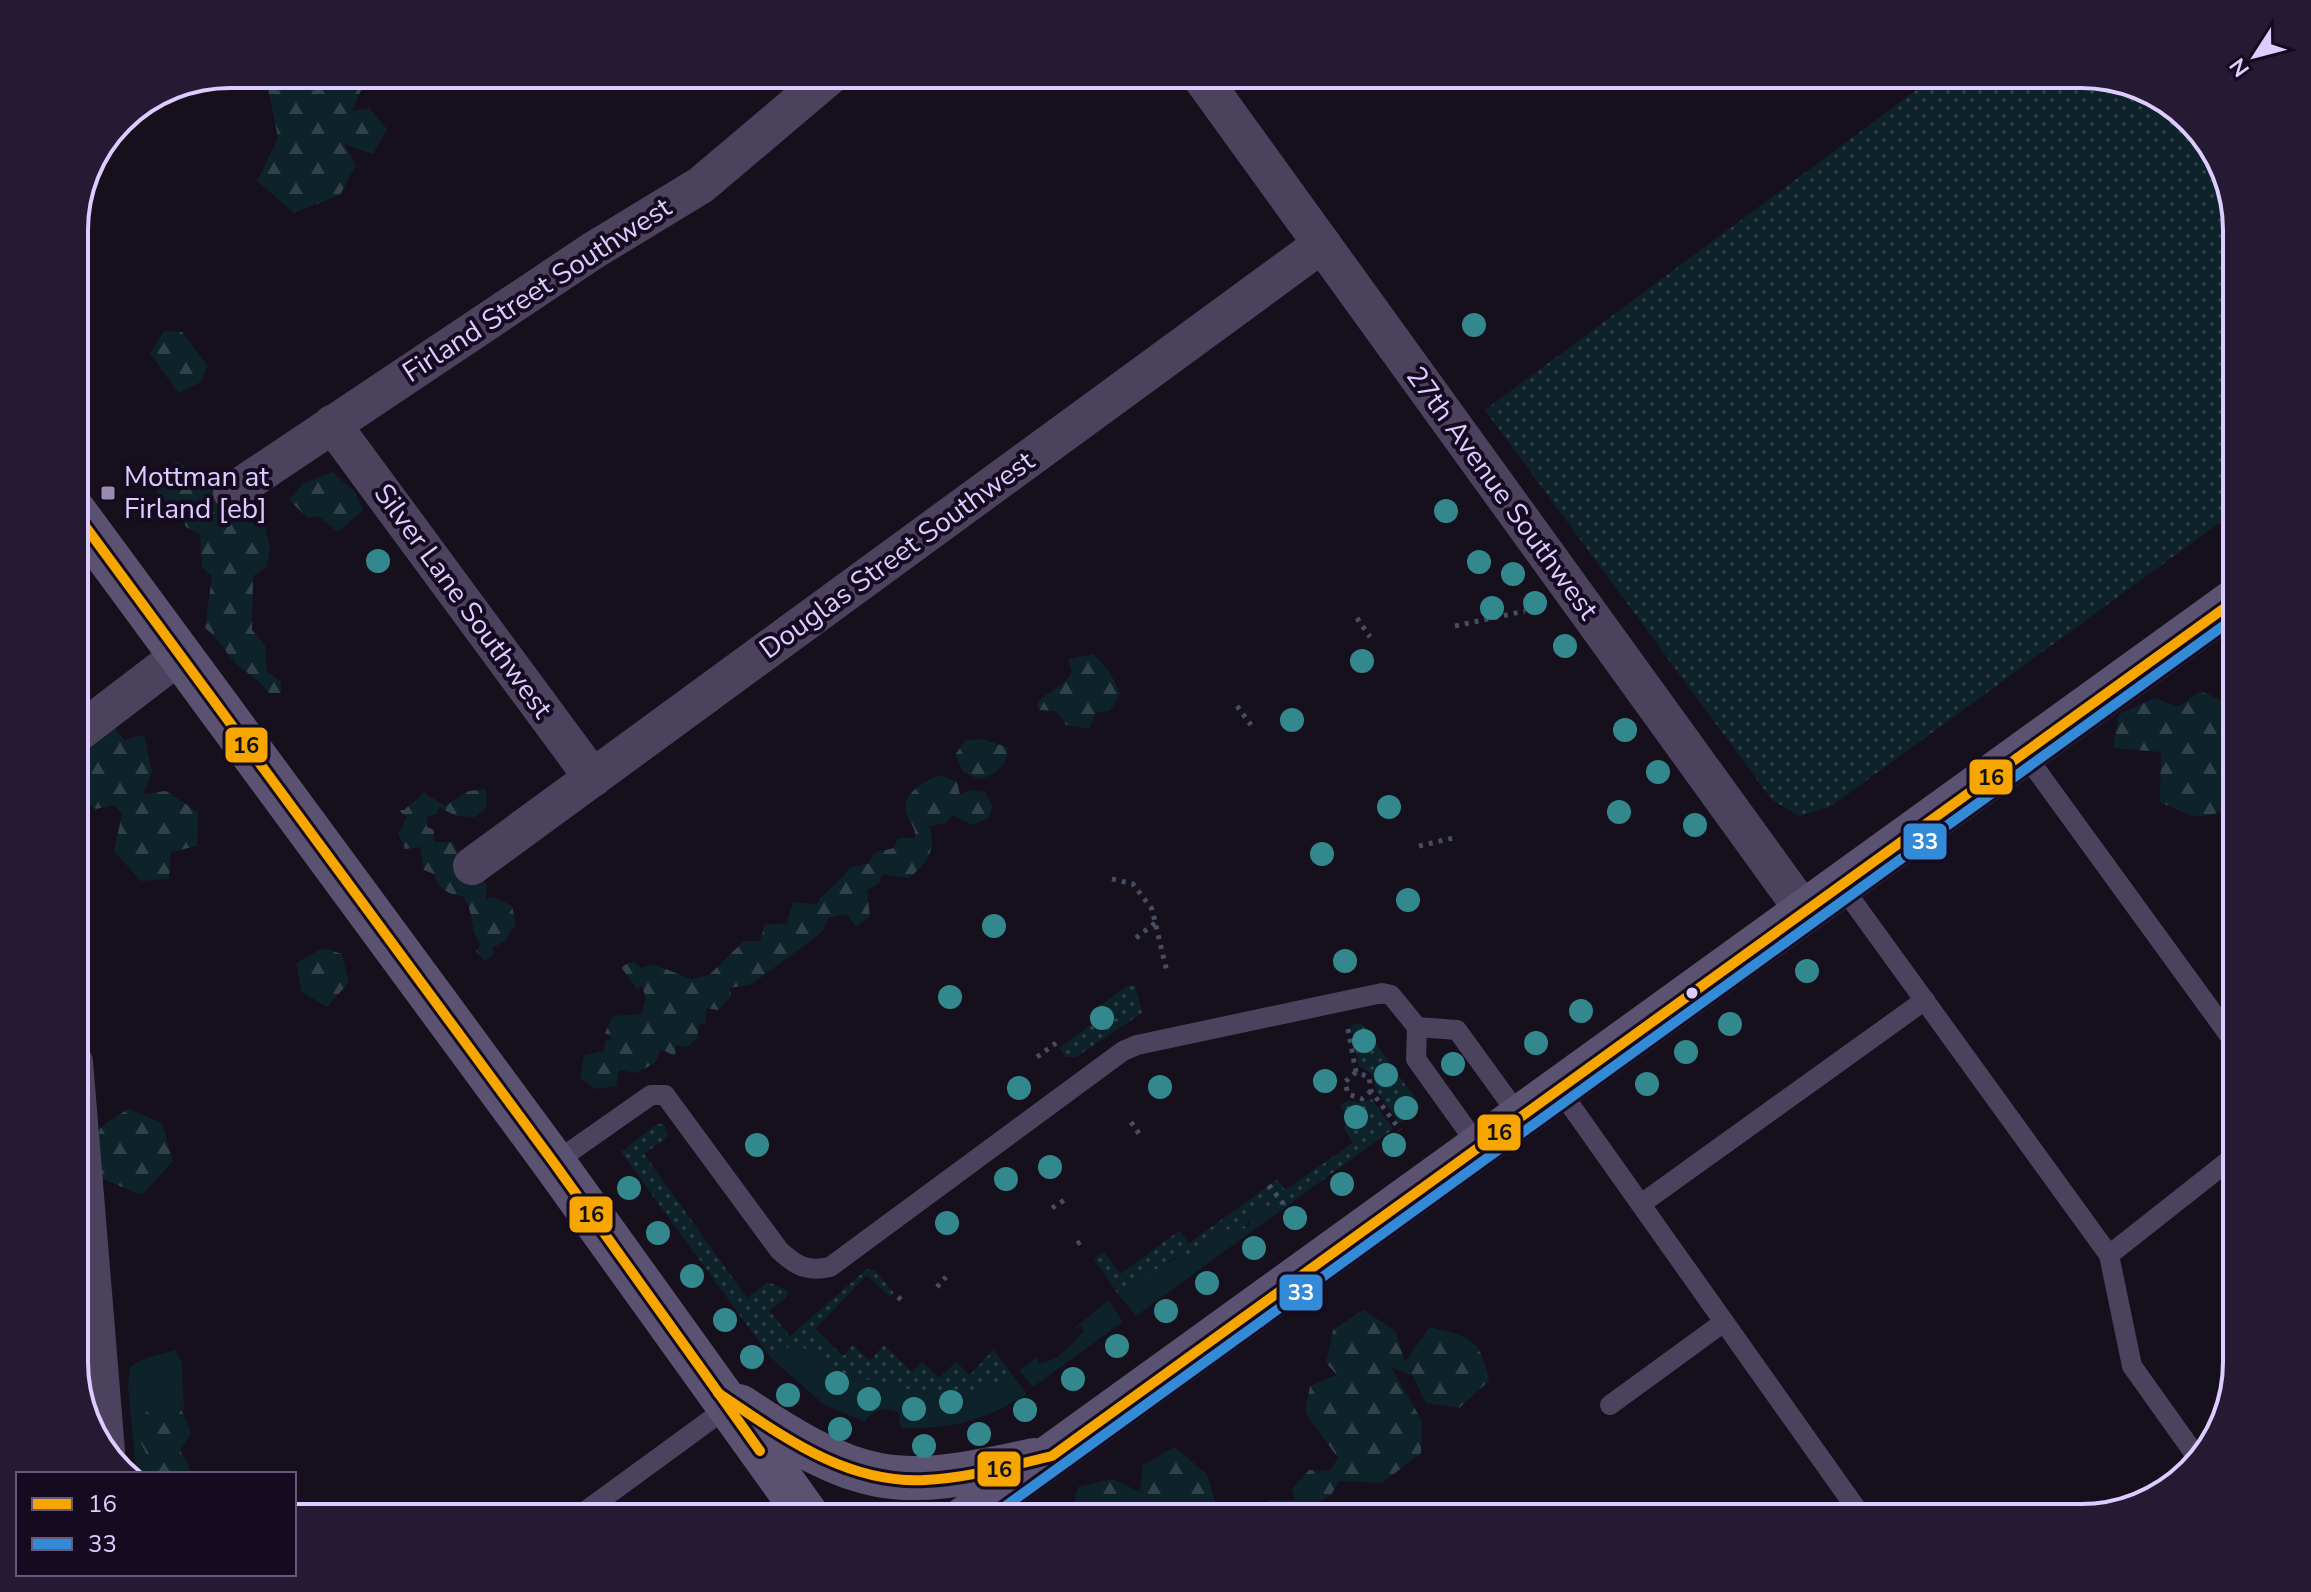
<svg xmlns="http://www.w3.org/2000/svg" width="2311" height="1592" viewBox="0 0 2311 1592" font-family="'Nunito Sans',sans-serif">
<style>
.grass{fill:#0e222a}
.forest{fill:url(#forest-firs)}
.park{fill:url(#park-dots)}
.lines{fill:none;stroke-linecap:round;stroke-linejoin:round}
.path{stroke:#464d61;stroke-width:5;stroke-dasharray:4 6;stroke-linecap:butt}
.lane{stroke:#4b435e;stroke-width:20}
.street{stroke:#4b435e;stroke-width:38}
.secondary{stroke:#5b5170;stroke-width:44}
.bus-1-casing{stroke:#140b21;stroke-width:16}
.bus-2-casing{stroke:#140b21;stroke-width:16}
.bus-1{stroke:#f7a600;stroke-width:10}
.bus-2{stroke:#338bd7;stroke-width:10}
.tree{fill:#33888e}
.poi-dot{fill:#988ab0;stroke:#140b21;stroke-width:3}
.bus-dot{fill:#decbff;stroke:#140b21;stroke-width:3}
.labels{text-anchor:middle;dominant-baseline:central;stroke-width:8;stroke-linejoin:round;paint-order:stroke}
.street-label{font-size:28px;fill:#decbff;stroke:#140b21}
.poi-label{font-size:28px;fill:#decbff;stroke:#140b21;text-anchor:start}
.rim{fill:none;stroke:#decbff;stroke-width:4}
.line-badge{stroke:#140b21;stroke-width:3}
.badge-label{font-size:22px;text-anchor:middle;font-weight:bold;fill:#fff}
.pale-badge-label{font-size:22px;text-anchor:middle;font-weight:bold;fill:#111}
</style>
<defs>
<pattern id="forest-firs" width="22" height="20" patternUnits="userSpaceOnUse" patternTransform="scale(2)"><rect width="22" height="20" fill="#0e222a"/><path d="M5 1l3.5 6h-7zM16 11l3.5 6h-7z" fill="#31414a"/></pattern>
<pattern id="park-dots" width="8" height="8" patternUnits="userSpaceOnUse" patternTransform="scale(2)"><rect width="8" height="8" fill="#0e222a"/><path d="M2 2h.1M6 6h.1" fill="none" stroke="#31414a" stroke-width="1.8" stroke-linecap="round"/></pattern>
</defs>
<rect width="100%" height="100%" fill="#15101c"/>
<g class="grass">
<path d="M 1265,1206 L 1280,1211 L 1136,1316 L 1118,1294 L 1160,1265 L 1202,1248 L 1210,1239 L 1237,1225 L 1248,1226 L 1251,1217 Z"/>
<path d="M 1109,1300 L 1123,1322 L 1033,1387 L 1019,1370 L 1038,1357 L 1039,1363 C 1057,1362 1071,1345 1083,1332 L 1081,1325 L 1067,1334 Z"/>
<path d="M 796,1343 L 847,1375 L 875,1382 L 984,1388 L 1012,1374 L 1027,1394 C 986,1420 948,1430 901,1428 L 898,1412 C 884,1407 873,1409 865,1422 L 823,1404 L 771,1358 Z"/>
<path d="M 175,1350 L 182,1363 L 184,1412 L 180,1406 L 136,1471 L 128,1386 L 130,1367 L 143,1359 Z"/>
</g>
<g class="forest">
<path d="M 275,74 L 368,74 L 352,111 L 369,108 L 387,129 L 373,154 L 344,144 L 356,165 L 340,195 L 294,213 L 257,181 L 278,138 L 268,89 Z"/>
<path d="M 164,331 L 182,332 L 207,365 L 201,382 L 178,393 L 150,353 Z"/>
<path d="M 178,461 L 190,472 L 213,473 L 216,490 L 237,503 L 237,521 L 265,524 L 270,549 L 266,568 L 253,576 L 252,630 L 265,645 L 267,672 L 281,681 L 281,693 L 269,693 C 260,680 252,677 240,667 C 226,656 221,639 205,628 L 212,576 L 202,567 L 200,534 L 186,527 L 174,502 L 159,501 L 155,474 Z"/>
<path d="M 332,472 L 355,492 L 363,510 L 338,532 L 318,516 L 308,518 L 289,500 L 303,484 Z"/>
<path d="M 1093,654 L 1110,672 L 1120,694 L 1110,711 L 1096,712 L 1089,729 L 1066,725 L 1056,711 L 1039,710 L 1037,704 C 1048,690 1063,688 1072,672 L 1068,659 Z"/>
<path d="M 2201,691 L 2237,708 L 2237,801 C 2205,824 2194,818 2160,802 L 2161,752 L 2113,748 L 2119,714 L 2155,698 L 2177,707 Z"/>
<path d="M 112,723 L 124,740 L 144,735 L 152,772 L 143,794 L 166,791 L 198,812 L 197,846 L 171,852 L 169,879 L 141,881 L 114,851 L 122,814 L 114,805 L 96,809 L 74,795 C 74,755 79,744 112,723 Z"/>
<path d="M 981,739 L 1007,747 C 1008,767 996,774 979,779 L 963,772 L 955,755 L 966,740 Z"/>
<path d="M 940,775 L 957,782 L 960,795 L 970,790 L 985,792 L 993,806 L 988,818 L 973,825 L 952,815 L 946,823 L 929,826 C 937,849 927,865 908,878 L 882,874 L 879,884 L 867,890 L 870,917 L 856,926 L 846,914 L 828,918 L 822,932 L 752,984 L 730,988 L 731,997 L 718,1010 L 706,1008 L 705,1024 L 699,1024 L 697,1039 L 686,1047 L 676,1045 L 675,1056 L 661,1049 L 655,1063 L 636,1073 L 619,1070 L 616,1086 L 596,1089 L 580,1078 L 584,1055 L 604,1051 L 605,1041 L 613,1039 L 605,1033 L 613,1016 L 641,1014 L 646,998 L 642,986 L 637,989 L 621,967 L 633,961 L 642,968 L 653,964 L 691,979 L 709,975 L 744,941 L 760,941 L 765,925 L 787,923 L 793,902 L 816,904 C 827,888 841,883 850,867 L 868,864 L 874,853 L 894,848 L 898,838 L 915,838 C 916,826 910,825 907,815 C 899,794 925,781 940,775 Z"/>
<path d="M 486,789 L 487,807 L 475,817 L 456,816 L 439,807 L 437,814 L 427,816 L 427,827 L 434,830 L 434,842 L 453,842 L 460,858 L 487,885 L 486,899 L 494,897 L 512,906 L 516,924 L 505,941 L 492,948 L 495,954 L 485,961 L 476,951 L 481,945 C 469,930 475,913 463,896 C 449,896 437,887 434,874 L 424,870 L 420,847 L 405,849 L 398,834 L 407,817 L 398,810 L 404,810 L 424,793 L 445,806 L 469,791 Z"/>
<path d="M 323,948 L 342,954 L 349,982 L 327,1007 L 302,992 L 296,963 Z"/>
<path d="M 128,1109 L 162,1123 L 173,1161 L 142,1195 L 103,1179 L 89,1154 L 101,1127 Z"/>
<path d="M 1363,1310 L 1395,1330 L 1405,1362 L 1430,1327 C 1468,1336 1482,1339 1489,1381 L 1459,1408 L 1426,1403 L 1413,1376 L 1391,1367 L 1422,1421 L 1421,1453 L 1382,1483 L 1339,1481 L 1331,1495 L 1306,1510 L 1310,1518 L 1260,1518 L 1270,1500 L 1295,1500 L 1292,1489 L 1309,1470 L 1330,1471 L 1338,1458 L 1305,1412 L 1310,1386 L 1337,1375 L 1326,1363 L 1333,1330 Z"/>
<path d="M 151,1403 L 180,1406 L 191,1433 L 180,1451 L 189,1465 L 188,1474 L 134,1474 L 147,1455 L 136,1433 Z"/>
<path d="M 1174,1447 L 1207,1474 L 1217,1508 L 1240,1505 L 1253,1518 L 1070,1518 L 1078,1487 L 1112,1479 L 1140,1492 L 1143,1465 Z"/>
</g>
<g class="park">
<path d="M 1938,74 L 2081,74 L 2168,100 L 2221,160 L 2237,229 L 2237,510 L 1830,807 L 1800,816 L 1772,800 L 1485,410 Z"/>
<path d="M 1135,984 L 1142,1013 L 1076,1057 L 1066,1057 L 1059,1048 L 1093,1023 L 1088,1015 L 1125,987 Z"/>
<path d="M 1361,1023 L 1419,1104 L 1420,1108 L 1399,1123 L 1376,1090 L 1372,1074 L 1359,1066 L 1351,1025 Z"/>
<path d="M 1372,1099 L 1393,1129 L 1280,1211 L 1265,1206 L 1251,1217 L 1244,1229 L 1237,1225 L 1210,1239 L 1192,1258 L 1173,1258 L 1118,1294 L 1094,1259 L 1104,1252 L 1120,1274 L 1179,1231 L 1189,1243 L 1277,1180 L 1285,1190 L 1353,1143 L 1343,1127 L 1350,1122 L 1340,1106 L 1349,1100 L 1359,1103 Z"/>
<path d="M 657,1124 L 664,1124 L 668,1137 L 644,1154 L 747,1298 L 768,1282 L 788,1291 L 787,1297 L 769,1311 L 790,1336 L 867,1269 L 874,1270 L 894,1293 L 890,1297 L 867,1275 L 815,1329 L 843,1356 L 853,1345 L 870,1361 L 884,1345 L 912,1372 L 922,1362 L 939,1378 L 956,1362 L 970,1375 L 993,1350 L 1012,1374 L 984,1388 L 956,1393 L 908,1389 L 847,1375 L 796,1343 L 771,1358 L 621,1152 Z"/>
</g>
<g class="lines">
<g class="path">
<path d="M 1357,618 L 1370,637"/>
<path d="M 1455,626 L 1525,611"/>
<path d="M 1237,706 L 1251,725"/>
<path d="M 1419,846 L 1453,838"/>
<path d="M 1112,879 L 1133,884 L 1152,909 L 1167,972"/>
<path d="M 1136,938 L 1155,923"/>
<path d="M 1348,1029 L 1356,1072 L 1369,1077 L 1371,1091 L 1400,1130"/>
<path d="M 1037,1057 L 1056,1043"/>
<path d="M 1356,1072 L 1345,1082 L 1348,1094 L 1362,1099 L 1371,1091"/>
<path d="M 1131,1122 L 1142,1138"/>
<path d="M 1269,1185 L 1288,1210"/>
<path d="M 1052,1208 L 1066,1199"/>
<path d="M 1077,1244 L 1083,1240"/>
<path d="M 937,1287 L 946,1277"/>
<path d="M 898,1297 L 905,1303"/>
</g>
<g class="lane">
<path d="M 2024,753 L 2237,1046"/>
<path d="M 1841,885 L 2109,1255 L 2132,1366 L 2199,1460"/>
<path d="M 1417,1027 L 1457,1030 L 1520,1117"/>
<path d="M 1559,1089 L 1863,1518"/>
<path d="M 554,1163 L 651,1095 L 665,1095 L 779,1250 C 796,1266 807,1272 830,1267 L 1123,1051 L 1137,1045 L 1382,993 L 1391,995 L 1417,1027 L 1416,1059 L 1479,1147"/>
<path d="M 1641,1204 L 1925,1000"/>
<path d="M 2109,1255 L 2237,1154"/>
<path d="M 1610,1405 L 1724,1322"/>
<path d="M 576,1518 L 728,1407"/>
</g>
<g class="street">
<path d="M 1199,74 L 1804,911"/>
<path d="M 332,424 L 593,778"/>
<path d="M 232,492 L 594,250 L 701,185 L 832,74"/>
<path d="M 74,736 L 180,655"/>
<path d="M 472,866 L 1322,244"/>
<path d="M 74,1062 L 106,1451"/>
</g>
<g class="secondary">
<path d="M 74,511 L 554,1163 L 809,1518"/>
<path d="M 739,1406 C 861,1486 891,1492 1034,1460"/>
<path d="M 965,1518 L 2237,599"/>
</g>
<defs>
<g id="bus-1">
<path d="M 74,511 L 554,1163 L 760,1451"/>
<path d="M 718,1393 C 781,1435 845,1484 925,1480 C 968,1478 1010,1466 1052,1456 L 2237,599"/>
</g>
<path id="bus-2" d="M 989,1518 L 2237,616"/>
</defs>
<use href="#bus-1" class="bus-1-casing"/>
<use href="#bus-2" class="bus-2-casing"/>
<use href="#bus-1" class="bus-1"/>
<use href="#bus-2" class="bus-2"/>
</g>
<g class="tree">
<circle cx="1474" cy="325" r="12"/>
<circle cx="1446" cy="511" r="12"/>
<circle cx="378" cy="561" r="12"/>
<circle cx="1479" cy="562" r="12"/>
<circle cx="1513" cy="574" r="12"/>
<circle cx="1535" cy="603" r="12"/>
<circle cx="1492" cy="608" r="12"/>
<circle cx="1565" cy="646" r="12"/>
<circle cx="1362" cy="661" r="12"/>
<circle cx="1292" cy="720" r="12"/>
<circle cx="1625" cy="730" r="12"/>
<circle cx="1658" cy="772" r="12"/>
<circle cx="1389" cy="807" r="12"/>
<circle cx="1619" cy="812" r="12"/>
<circle cx="1695" cy="825" r="12"/>
<circle cx="1322" cy="854" r="12"/>
<circle cx="1408" cy="900" r="12"/>
<circle cx="994" cy="926" r="12"/>
<circle cx="1345" cy="961" r="12"/>
<circle cx="1807" cy="971" r="12"/>
<circle cx="950" cy="997" r="12"/>
<circle cx="1581" cy="1011" r="12"/>
<circle cx="1102" cy="1018" r="12"/>
<circle cx="1730" cy="1024" r="12"/>
<circle cx="1364" cy="1041" r="12"/>
<circle cx="1536" cy="1043" r="12"/>
<circle cx="1686" cy="1052" r="12"/>
<circle cx="1453" cy="1064" r="12"/>
<circle cx="1386" cy="1075" r="12"/>
<circle cx="1325" cy="1081" r="12"/>
<circle cx="1647" cy="1084" r="12"/>
<circle cx="1160" cy="1087" r="12"/>
<circle cx="1019" cy="1088" r="12"/>
<circle cx="1406" cy="1108" r="12"/>
<circle cx="1356" cy="1117" r="12"/>
<circle cx="757" cy="1145" r="12"/>
<circle cx="1394" cy="1145" r="12"/>
<circle cx="1050" cy="1167" r="12"/>
<circle cx="1006" cy="1179" r="12"/>
<circle cx="1342" cy="1184" r="12"/>
<circle cx="629" cy="1188" r="12"/>
<circle cx="1295" cy="1218" r="12"/>
<circle cx="947" cy="1223" r="12"/>
<circle cx="658" cy="1233" r="12"/>
<circle cx="1254" cy="1248" r="12"/>
<circle cx="692" cy="1276" r="12"/>
<circle cx="1207" cy="1283" r="12"/>
<circle cx="1166" cy="1311" r="12"/>
<circle cx="725" cy="1320" r="12"/>
<circle cx="1117" cy="1346" r="12"/>
<circle cx="752" cy="1357" r="12"/>
<circle cx="1073" cy="1379" r="12"/>
<circle cx="837" cy="1383" r="12"/>
<circle cx="788" cy="1395" r="12"/>
<circle cx="869" cy="1399" r="12"/>
<circle cx="951" cy="1402" r="12"/>
<circle cx="914" cy="1409" r="12"/>
<circle cx="1025" cy="1410" r="12"/>
<circle cx="840" cy="1429" r="12"/>
<circle cx="979" cy="1434" r="12"/>
<circle cx="924" cy="1446" r="12"/>
</g>
<rect class="poi-dot" x="100" y="485" width="16" height="16" rx="4"/>
<circle class="bus-dot" cx="1692" cy="993" r="7"/>
<g class="labels">
<g class="street-label">
<text transform="translate(537 290) rotate(-33)">Firland Street Southwest</text>
<text transform="translate(1502 493) rotate(54)">27th Avenue Southwest</text>
<text transform="translate(897 555) rotate(-36)">Douglas Street Southwest</text>
<text transform="translate(463 601) rotate(54)">Silver Lane Southwest</text>
</g>
<g class="poi-label">
<text x="124" y="477">Mottman at<tspan x="124" dy="32">Firland [eb]</tspan></text>
</g>
</g>
<path d="M0 0H2311V1592H0ZM230 88H2081A142 142 0 0 1 2223 230V1362A142 142 0 0 1 2081 1504H230A142 142 0 0 1 88 1362V230A142 142 0 0 1 230 88Z" fill="#241a33" fill-rule="evenodd"/>
<path class="rim" d="M230 88H2081A142 142 0 0 1 2223 230V1362A142 142 0 0 1 2081 1504H230A142 142 0 0 1 88 1362V230A142 142 0 0 1 230 88Z"/>
<g class="line-badge">
<rect x="224" y="726" width="45" height="38" rx="8" fill="#f7a600"/>
<rect x="1968" y="758" width="46" height="38" rx="8" fill="#f7a600"/>
<rect x="1902" y="822" width="46" height="39" rx="8" fill="#338bd7"/>
<rect x="1476" y="1113" width="46" height="39" rx="8" fill="#f7a600"/>
<rect x="568" y="1195" width="46" height="39" rx="8" fill="#f7a600"/>
<rect x="1278" y="1273" width="46" height="39" rx="8" fill="#338bd7"/>
<rect x="976" y="1450" width="46" height="38" rx="8" fill="#f7a600"/>
</g>
<g class="badge-label">
<text x="1925" y="849">33</text>
<text x="1301" y="1300">33</text>
</g>
<g class="pale-badge-label">
<text x="246" y="753">16</text>
<text x="1991" y="785">16</text>
<text x="1499" y="1140">16</text>
<text x="591" y="1222">16</text>
<text x="999" y="1477">16</text>
</g>
<rect x="16" y="1472" width="280" height="104" fill="#140b21" stroke="#65587a" stroke-width="2"/>
<rect x="32" y="1498" width="40" height="12" fill="#f7a600" stroke="#65587a" stroke-width="2"/>
<text x="88" y="1512" font-size="24" fill="#decbff">16</text>
<rect x="32" y="1538" width="40" height="12" fill="#338bd7" stroke="#65587a" stroke-width="2"/>
<text x="88" y="1552" font-size="24" fill="#decbff">33</text>
<g transform="translate(2255 56) rotate(234)" stroke="#140b21" stroke-width="6" paint-order="stroke">
<path d="M0-6L14 30L0 20L-14 30Z" fill="#decbff"/>
<text y="-12" font-size="22" font-weight="bold" text-anchor="middle" fill="#decbff">N</text>
</g>
</svg>
